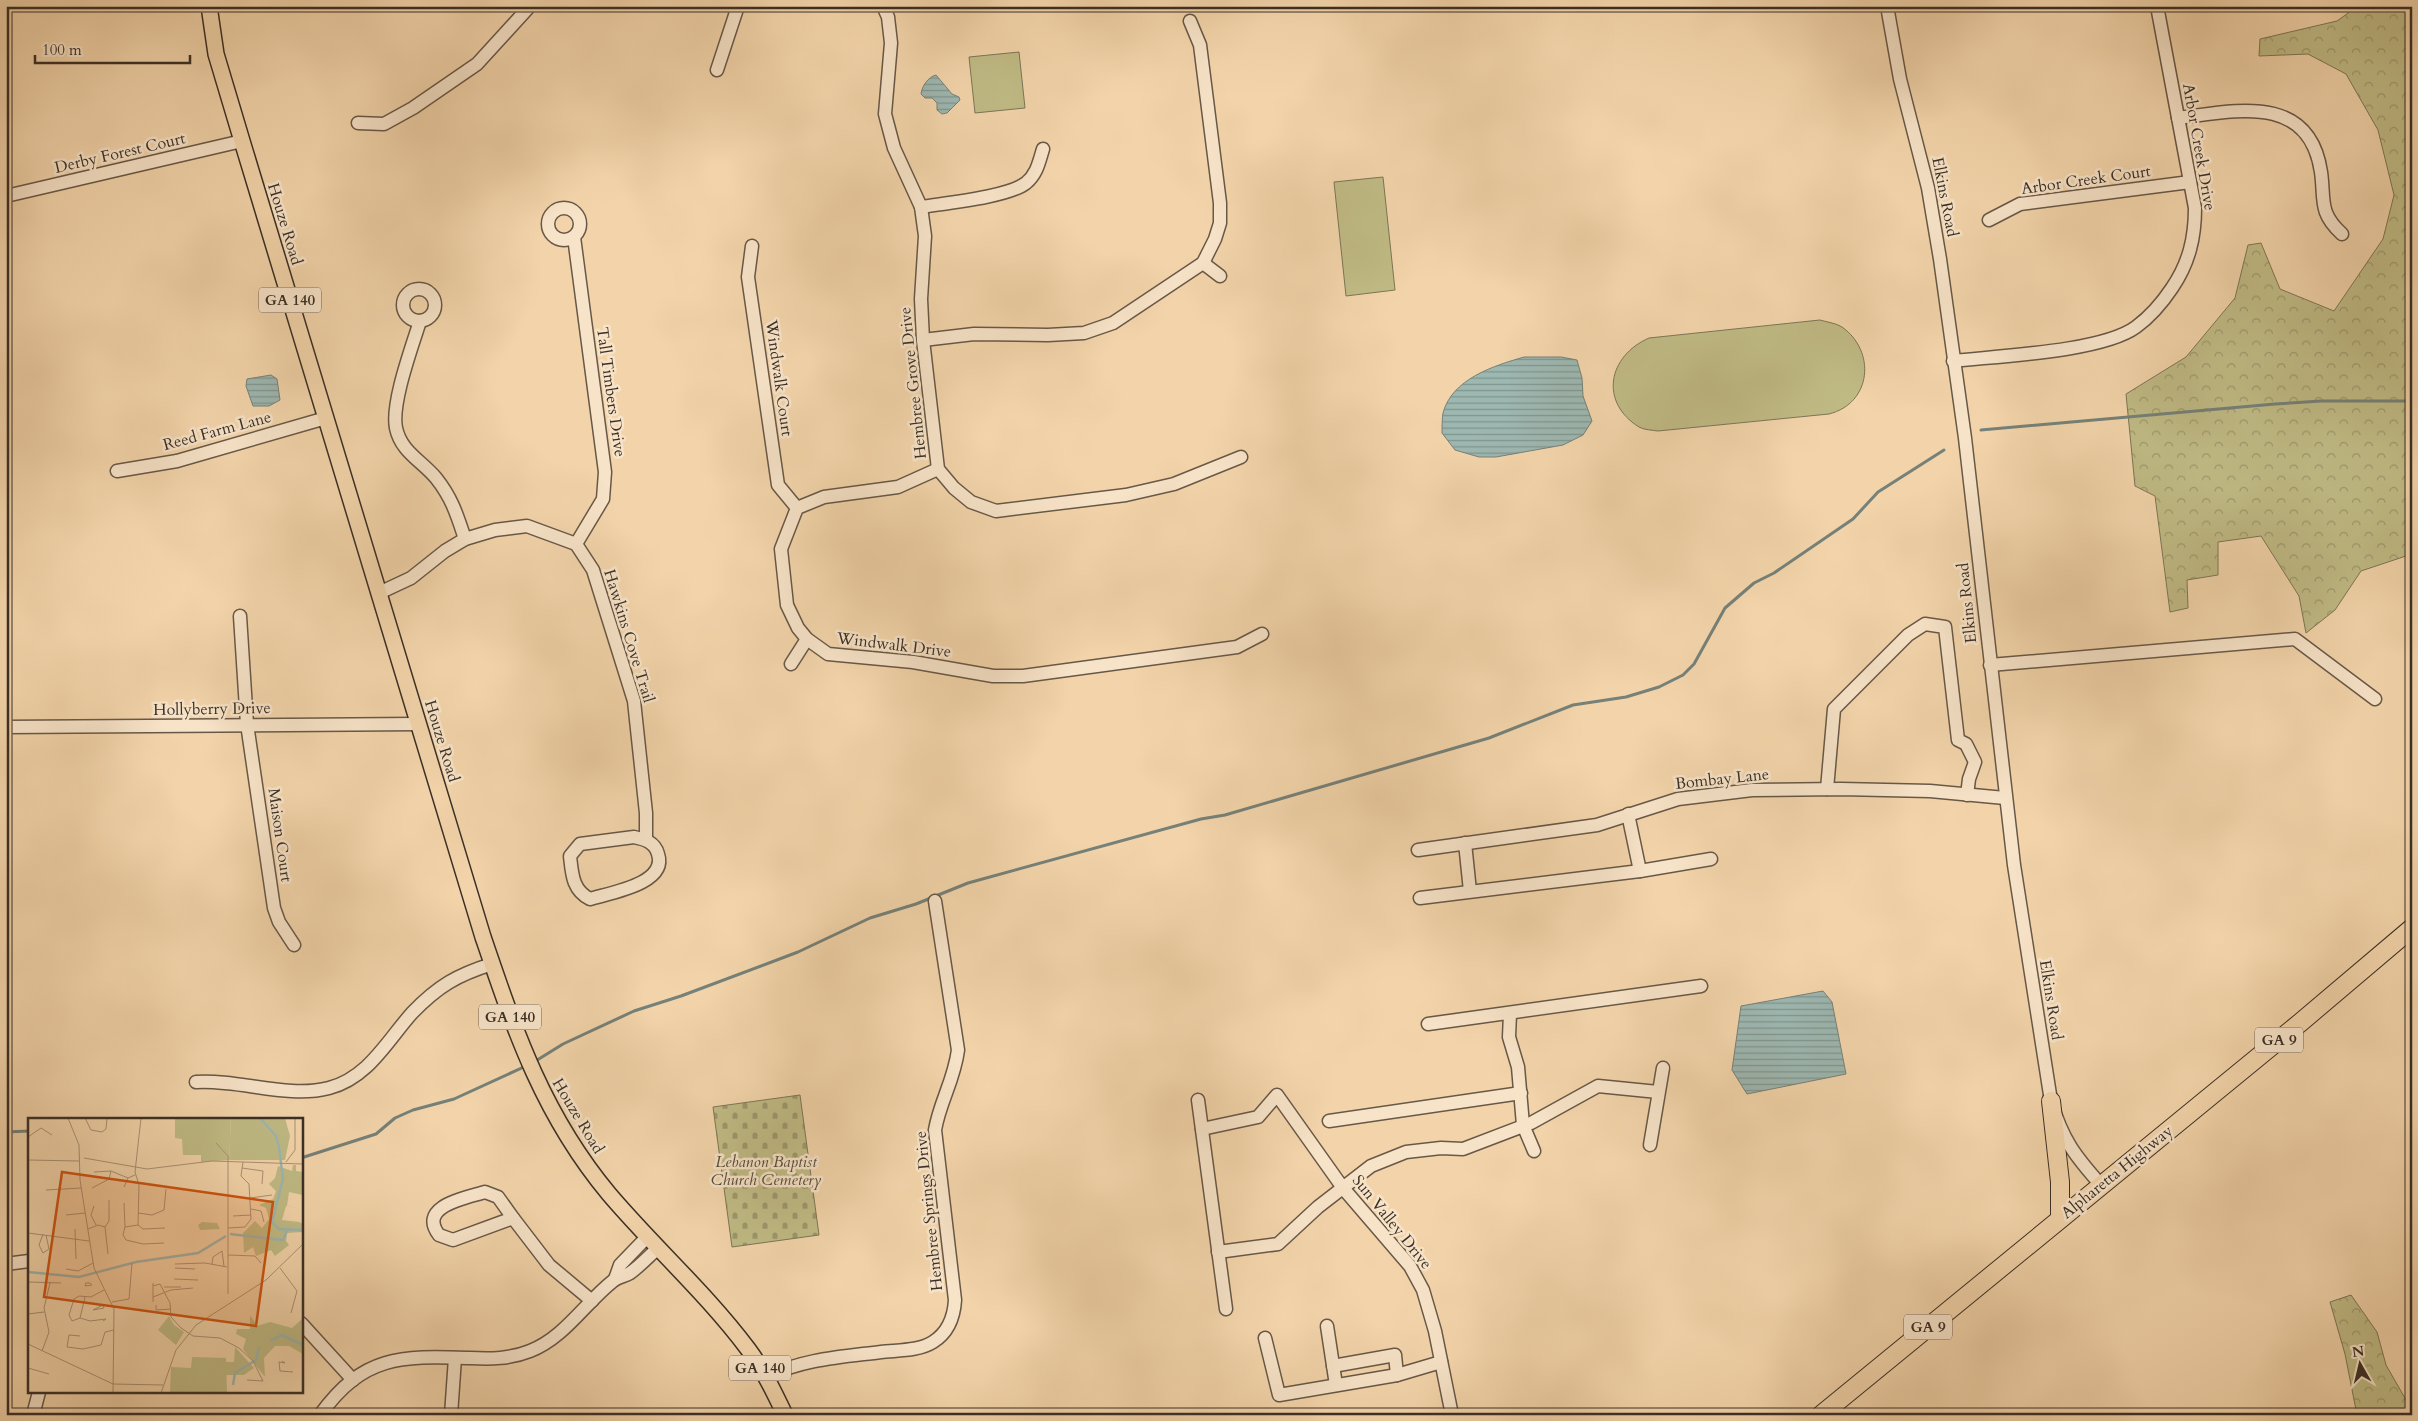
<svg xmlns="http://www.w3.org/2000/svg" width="2418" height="1421" viewBox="0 0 2418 1421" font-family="Cardo,serif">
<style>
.forest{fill:url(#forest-crowns);stroke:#7d7556}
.cemetery{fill:url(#cemetery-stones);stroke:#7d7556}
.park{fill:#c0bb85;stroke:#7d7556}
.water{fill:url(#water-rules);stroke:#758179}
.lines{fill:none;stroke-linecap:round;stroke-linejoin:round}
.stream{stroke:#758179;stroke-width:3}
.minor-casing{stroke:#685847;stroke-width:15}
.major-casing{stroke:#3a2f26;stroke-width:18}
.highway-casing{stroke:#3a2f26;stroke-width:20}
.minor{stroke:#f7e3c8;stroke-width:12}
.major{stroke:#f3d4aa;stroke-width:15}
.highway{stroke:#f3d4aa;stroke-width:18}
.labels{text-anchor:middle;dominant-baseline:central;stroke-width:5;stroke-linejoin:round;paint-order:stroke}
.shield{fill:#f7e3c8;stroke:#736557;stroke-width:1}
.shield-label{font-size:15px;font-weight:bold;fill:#3a2f26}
.street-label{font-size:16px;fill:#3a2f26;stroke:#f7e3c8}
.park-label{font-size:16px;font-style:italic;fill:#554b39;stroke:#f7e3c8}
.inset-river{fill:none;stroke:#9db7b1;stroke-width:2.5}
.inset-road{fill:none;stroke:#a99275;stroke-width:1}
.view{fill:#ce5310;fill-opacity:0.15;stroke:#ce5310;stroke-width:2.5}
.inset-edge{fill:none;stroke:#3a2f26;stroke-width:2.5}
</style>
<defs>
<pattern id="forest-crowns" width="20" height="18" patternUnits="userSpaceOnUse" patternTransform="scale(1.25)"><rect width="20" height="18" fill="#c0bb85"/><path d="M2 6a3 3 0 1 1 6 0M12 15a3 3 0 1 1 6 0" fill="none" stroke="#9d986d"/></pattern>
<pattern id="cemetery-stones" width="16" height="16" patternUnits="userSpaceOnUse" patternTransform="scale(1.25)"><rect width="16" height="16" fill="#c0bb85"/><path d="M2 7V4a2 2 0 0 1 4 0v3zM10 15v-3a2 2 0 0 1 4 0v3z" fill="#9d986d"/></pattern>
<pattern id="water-rules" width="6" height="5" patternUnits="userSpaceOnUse" patternTransform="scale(1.25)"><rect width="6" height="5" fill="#9db7b1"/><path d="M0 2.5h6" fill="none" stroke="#819590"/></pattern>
</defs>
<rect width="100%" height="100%" fill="#f3d4aa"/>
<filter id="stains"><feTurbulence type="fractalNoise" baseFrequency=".004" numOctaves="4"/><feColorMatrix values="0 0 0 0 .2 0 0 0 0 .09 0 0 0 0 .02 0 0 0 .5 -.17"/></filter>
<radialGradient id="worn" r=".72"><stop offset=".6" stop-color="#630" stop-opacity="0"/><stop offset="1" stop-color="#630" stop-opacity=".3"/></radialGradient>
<g class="forest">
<path d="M 2358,6 L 2412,6 L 2412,554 L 2361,571 L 2335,610 L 2306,633 L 2299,596 L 2261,536 L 2218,542 L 2218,575 L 2187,580 L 2188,608 L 2170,612 L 2155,496 L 2135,486 L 2126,394 L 2186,357 L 2235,298 L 2248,245 L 2261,243 L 2280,289 L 2334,311 L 2383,239 L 2394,195 L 2378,130 L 2346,74 L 2308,54 L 2259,56 L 2260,39 L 2337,21 Z"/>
<path d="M 2351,1295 L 2377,1332 L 2386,1365 L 2406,1400 L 2412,1402 L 2412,1415 L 2357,1415 L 2345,1354 L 2330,1302 Z"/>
</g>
<path class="cemetery" d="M 800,1095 L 819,1235 L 732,1247 L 713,1107 Z"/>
<g class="park">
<path d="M 1019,52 L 1025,108 L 975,113 L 969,57 Z"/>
<path d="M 1383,177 L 1395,290 L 1346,296 L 1334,182 Z"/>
<path d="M 1820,320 C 1826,322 1836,323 1842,327 C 1876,351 1872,403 1829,414 L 1658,431 C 1652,430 1644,430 1639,427 C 1599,402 1608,356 1649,338 Z"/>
</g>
<g class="water">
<path d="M 936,75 L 952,94 L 959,97 L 960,100 L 947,113 L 942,114 L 937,110 L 937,103 L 932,98 L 925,98 L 921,94 C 922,86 928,77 936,75 Z"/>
<path d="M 1524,357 L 1561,357 L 1577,360 L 1582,378 L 1583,396 L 1592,421 L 1583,435 L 1563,445 L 1496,457 L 1479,457 L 1455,450 L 1442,433 C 1442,427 1442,419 1443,413 C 1452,379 1493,366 1524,357 Z"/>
<path d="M 271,375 L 277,379 L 280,400 L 269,406 L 253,406 L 246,386 L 247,379 Z"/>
<path d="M 1823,991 L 1832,1002 L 1846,1074 L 1747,1094 L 1732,1070 L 1741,1006 Z"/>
</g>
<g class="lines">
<g class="stream">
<path d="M 1981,430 L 2275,404 L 2321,401 L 2412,401"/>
<path d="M 534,1062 L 563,1044 L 634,1011 L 681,996 L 798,952 L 870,918 L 916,904 L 968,883 L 1201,819 L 1225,815 L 1489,738 L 1573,705 L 1626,697 L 1659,687 L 1683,675 L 1694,664 L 1725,608 L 1754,583 L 1774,573 L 1853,519 L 1878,492 L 1944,450"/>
<path d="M 6,1132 L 29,1131"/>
<path d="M 301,1158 L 376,1134 L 395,1118 L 413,1110 L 454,1099 L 526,1066"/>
</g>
<defs>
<g id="minor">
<path d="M 883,6 L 888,17 L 891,43 L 885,114 L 894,148 L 921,207 L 925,236 L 921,299 L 923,340 L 938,469 L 954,488 L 971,502 L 996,511 L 1126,495 L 1174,484 L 1241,457"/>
<path d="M 1887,6 L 1900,79 L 1928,188 L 1940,259 L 1965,438 L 2014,865 L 2051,1101 C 2062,1139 2075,1156 2101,1185"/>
<path d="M 717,70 L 738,6"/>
<path d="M 2178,118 C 2234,111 2309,92 2321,172 C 2325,200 2318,212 2342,234"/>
<path d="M 358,123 L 384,124 L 413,108 L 477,64 L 530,6"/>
<path d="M 6,196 L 242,141"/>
<path d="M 921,207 C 946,203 1008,197 1026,183 C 1037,174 1039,162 1043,149"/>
<circle cx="564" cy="224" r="16"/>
<path d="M 1989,220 L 2020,204 L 2190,182"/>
<path d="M 574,237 L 605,472 L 603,499 L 576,544"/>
<path d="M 752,246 L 748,277 L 778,485 L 797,508"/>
<path d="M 1203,263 L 1220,276"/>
<circle cx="419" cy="305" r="16"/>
<path d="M 420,321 C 412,347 391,403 396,428 C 401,452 422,461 436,478 C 452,498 457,515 465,539"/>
<path d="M 923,340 L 974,334 L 1048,335 L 1084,333 L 1113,323 L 1203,263 L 1215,239 L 1220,223 L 1220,203 L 1200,45 L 1190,21"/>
<path d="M 1953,361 C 1997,356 2102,352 2136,327 C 2151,316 2162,303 2172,288 C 2189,263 2195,238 2195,208 L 2157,6"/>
<path d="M 938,469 L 898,487 L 824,497 L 797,508 L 781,549 L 787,605 L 798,628 L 807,639 L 828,654 L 913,662 L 993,676 L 1023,676 L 1237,647 L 1262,634"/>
<path d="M 117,471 L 177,461 L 326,418"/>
<path d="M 379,593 L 411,578 L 445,551 L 465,539 L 495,530 L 527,526 L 576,544 L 593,570 L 634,701 L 646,813 L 646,839"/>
<path d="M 240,616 L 247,724 L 274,908 L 279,922 L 294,945"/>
<path d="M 791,664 L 807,639"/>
<path d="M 1990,665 L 2295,639 L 2375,699"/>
<path d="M 6,727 L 418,724"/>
<path d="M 1827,789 L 1834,709 L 1908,635 L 1925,624 L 1945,627 L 1958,740 L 1966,744 L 1975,762 L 1969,779 L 1967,795"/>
<path d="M 1628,814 L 1640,871 L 1711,859"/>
<path d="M 634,837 C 644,839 655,842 658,854 C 668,884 609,893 590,899 C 572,890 572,873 570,856 L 580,844 Z"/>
<path d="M 1465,843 L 1470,891"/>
<path d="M 1418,850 L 1597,825 L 1678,799 L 1752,790 L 1841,789 L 1930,791 L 2005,798"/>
<path d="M 1420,898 L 1640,871"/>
<path d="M 1510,1014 L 1509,1037 L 1518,1067 L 1523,1125 L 1534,1151"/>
<path d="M 1428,1024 L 1701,986"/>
<path d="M 196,1082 C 239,1079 288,1099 329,1088 C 368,1078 387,1041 412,1013 C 438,986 457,975 492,964"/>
<path d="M 1198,1100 L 1226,1309"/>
<path d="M 1329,1121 L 1521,1093"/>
<path d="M 1202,1129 L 1258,1117 L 1277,1095 L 1343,1188 L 1410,1266 L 1423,1290 L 1435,1331 L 1452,1415"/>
<path d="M 1650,1145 L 1663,1068"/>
<path d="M 485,1192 L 498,1197 L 513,1218 L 453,1240 L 439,1235 C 417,1206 466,1198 485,1192 Z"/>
<path d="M 513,1218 L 549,1265 L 592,1301"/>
<path d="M 1218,1252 L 1278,1244 L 1318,1207 L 1371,1166 L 1406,1152 L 1441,1148 L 1463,1149 L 1531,1123 L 1598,1086 L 1658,1092"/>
<path d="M 6,1264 L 29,1261"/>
<path d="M 615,1279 L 620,1265 L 648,1236"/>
<path d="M 301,1323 L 353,1380"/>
<path d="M 1327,1326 L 1336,1385"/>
<path d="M 1265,1338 L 1279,1395 L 1397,1375 L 1441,1362"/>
<path d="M 1333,1366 L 1395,1355 L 1397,1375"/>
<path d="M 766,1377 C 803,1359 841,1357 881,1352 C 898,1350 919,1351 933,1342 C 949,1332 954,1317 955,1300 L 935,1130 C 940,1101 954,1081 958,1050 L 935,901"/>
<path d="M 33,1415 L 39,1392"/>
<path d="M 320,1415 C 364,1354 402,1356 470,1358 C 491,1359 510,1359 530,1351 C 564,1338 585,1303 613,1281 C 618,1277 625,1276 630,1273 C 640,1266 649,1256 658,1248"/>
<path d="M 451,1415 L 455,1358"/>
</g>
<path id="major" d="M 209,6 L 216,54 L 242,141 L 483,937 C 515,1031 543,1115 609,1194 C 654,1247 706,1293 748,1349 C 763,1369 774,1392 785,1415"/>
<g id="highway">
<path d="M 2051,1101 L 2060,1182 L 2060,1219"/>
<path d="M 1821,1415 L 2301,1022 L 2412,928"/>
</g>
</defs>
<use href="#minor" class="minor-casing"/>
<use href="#major" class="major-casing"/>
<use href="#highway" class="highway-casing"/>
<use href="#minor" class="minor"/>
<use href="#major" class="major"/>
<use href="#highway" class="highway"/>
</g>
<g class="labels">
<g class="shield">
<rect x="259" y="287.5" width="62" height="25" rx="4"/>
<rect x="479" y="1004.5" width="62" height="25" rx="4"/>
<rect x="2255" y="1027.5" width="48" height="25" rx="4"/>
<rect x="1904" y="1314.5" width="48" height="25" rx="4"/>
<rect x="729" y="1355.5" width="62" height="25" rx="4"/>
</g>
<g class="shield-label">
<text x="290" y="300">GA 140</text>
<text x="510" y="1017">GA 140</text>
<text x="2279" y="1040">GA 9</text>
<text x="1928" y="1327">GA 9</text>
<text x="760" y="1368">GA 140</text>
</g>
<g class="street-label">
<text transform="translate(2199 147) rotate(80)">Arbor Creek Drive</text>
<text transform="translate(120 153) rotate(-13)">Derby Forest Court</text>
<text transform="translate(2086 180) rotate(-8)">Arbor Creek Court</text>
<text transform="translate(1945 197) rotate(79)">Elkins Road</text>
<text transform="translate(285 224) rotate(73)">Houze Road</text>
<text transform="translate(779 378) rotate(82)">Windwalk Court</text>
<text transform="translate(913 383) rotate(-96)">Hembree Grove Drive</text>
<text transform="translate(611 392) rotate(82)">Tall Timbers Drive</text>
<text transform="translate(217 431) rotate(-15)">Reed Farm Lane</text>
<text transform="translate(1967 603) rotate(-96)">Elkins Road</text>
<text transform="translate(629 636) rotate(73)">Hawkins Cove Trail</text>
<text transform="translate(894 645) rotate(7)">Windwalk Drive</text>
<text transform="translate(212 709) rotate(-1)">Hollyberry Drive</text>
<text transform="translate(442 741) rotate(73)">Houze Road</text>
<text transform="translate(1722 779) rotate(-6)">Bombay Lane</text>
<text transform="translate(280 835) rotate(82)">Maison Court</text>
<text transform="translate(2051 1000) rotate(81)">Elkins Road</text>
<text transform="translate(578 1116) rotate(59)">Houze Road</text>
<text transform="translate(2117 1172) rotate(-39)">Alpharetta Highway</text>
<text transform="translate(929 1211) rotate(-96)">Hembree Springs Drive</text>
<text transform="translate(1392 1222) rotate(51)">Sun Valley Drive</text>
</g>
<g class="park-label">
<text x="766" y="1162">Lebanon Baptist<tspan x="766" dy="18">Church Cemetery</tspan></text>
</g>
</g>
<g transform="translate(28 1118)">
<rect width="275" height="275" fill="#f3d4aa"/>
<path d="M 141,198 L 146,207 L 156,214 L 148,227 L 130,212 Z" fill="#c0bb85"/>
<path d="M 203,0 L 257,0 L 262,18 L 257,42 L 201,42 ZM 265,47 L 268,47 L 268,53 L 275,54 L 275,77 L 261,74 L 259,88 L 274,91 L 258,88 L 254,102 L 271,104 L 275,106 L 275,114 L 259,115 L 258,123 L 261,127 L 247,138 L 243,132 L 228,138 L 225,129 L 216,135 L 215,115 L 227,103 L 234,110 L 241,101 L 238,90 L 231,87 L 245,81 L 248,73 L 241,66 L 247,60 L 250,48 L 264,53 ZM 222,197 L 229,208 L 242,204 L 264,210 L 275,200 L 275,236 L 261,228 L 247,228 L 236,240 L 237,259 L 215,231 L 218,221 L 208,216 L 209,211 L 222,211 ZM 207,229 L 226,250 L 216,257 L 198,257 L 198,244 L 206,244 Z" fill="#c0bb85"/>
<path d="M 164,239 L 198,240 L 199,275 L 142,275 L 143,249 L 163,250 Z" fill="#c0bb85"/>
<path d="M 147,0 L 203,0 L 201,42 L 173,44 L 173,37 L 155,37 L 154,21 L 147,20 ZM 174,104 L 189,105 L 192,111 L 172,112 L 170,107 Z" fill="#c0bb85"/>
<path class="inset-river" d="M 232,0 L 248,18 L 251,29 L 255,61 L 244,104 L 251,111 L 275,112M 202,116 L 255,122 L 259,113M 0,154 L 51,159 L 108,144 L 170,135 L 198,118M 242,223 L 254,217 L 275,227M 205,267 L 207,255 L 228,242 L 231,229"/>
<path class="inset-road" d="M 40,0 L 51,27 L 52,62 L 66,150 L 86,191 L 85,275M 57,0 L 63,12 L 74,14 L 78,11 L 79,0M 113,0 L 107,54 L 111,67 L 110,107 L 115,111 L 137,110M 0,19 L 13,10 L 24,17M 188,25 L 200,38 L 200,176M 56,40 L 119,51 L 184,43 L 275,46M 0,42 L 51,43M 258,44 L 267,32 L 267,0M 214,50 L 235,53 L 234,66M 66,54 L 83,53 L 100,60M 96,69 L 100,60 L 107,57M 64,70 L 81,61 L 83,53M 18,72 L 53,70M 222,80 L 244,77M 96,85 L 97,109M 66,88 L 63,97 L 68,107M 223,91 L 233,93 L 236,104M 110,95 L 124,97 L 136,92 L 138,71M 38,97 L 57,95M 205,98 L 223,97M 110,107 L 97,109 L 95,117 L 98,122 L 115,126 L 136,125M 77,109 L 81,103 L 81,82M 200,110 L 217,109 L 223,101 L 221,66 L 213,58 L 215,44M 47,111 L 48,141M 60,111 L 70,107 L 77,109 L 80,136M 0,115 L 61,123M 15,116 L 11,127 L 15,135 L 21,131 L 18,117M 200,137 L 227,138 L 233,145M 147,146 L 177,145 L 199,149M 184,146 L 185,139 L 194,133 L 196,148M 147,150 L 167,151M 252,150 L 269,173 L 263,195M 38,151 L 50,153 L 65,145M 146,161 L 170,162M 0,164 L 33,165M 58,165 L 62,165 L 64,167 L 57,168 ZM 125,168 L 132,166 L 142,185 L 143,199 L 153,210 L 165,218 L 192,220 L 211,230 L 225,243 L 235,263M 136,169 L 153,169M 57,179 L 52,200 L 44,203 L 41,197 L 46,181 L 51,178 L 63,179 L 76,172M 125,179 L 143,172 L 165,170M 84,184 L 101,181 L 104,145M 125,184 L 125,165M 75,187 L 76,190 L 65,192 ZM 128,187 L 128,192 L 143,191M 0,196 L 16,194M 52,200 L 62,203 L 78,201 L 75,203M 52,218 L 41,217 L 39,229 L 55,231 L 73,227 L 77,214 L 86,212M 0,226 L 85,266 L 135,267M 14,233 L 21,214 L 16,190 L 22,165M 254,243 L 257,245 L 251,244 L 252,253 L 265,254M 0,250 L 21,256M 219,262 L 235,263M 133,275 L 148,232 L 168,207 L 238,162 L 275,126"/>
<path class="view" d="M 34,54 L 245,84 L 228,208 L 16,179 Z"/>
<rect width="275" height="275" class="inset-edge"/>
</g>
<rect width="2418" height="1421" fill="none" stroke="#f3d4aa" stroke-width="25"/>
<rect x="8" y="8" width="2403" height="1406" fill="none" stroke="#3a2f26" stroke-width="2.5"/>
<rect x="12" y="12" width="2393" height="1396" fill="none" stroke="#3a2f26"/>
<g transform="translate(2360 1364) rotate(352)" stroke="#f7e3c8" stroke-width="4" paint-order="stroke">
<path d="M0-4L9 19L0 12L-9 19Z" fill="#3a2f26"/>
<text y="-8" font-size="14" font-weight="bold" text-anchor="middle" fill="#3a2f26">N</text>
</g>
<path d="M35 55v8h155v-8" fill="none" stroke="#3a2f26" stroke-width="2.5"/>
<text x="42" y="55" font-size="15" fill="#3a2f26" stroke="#f7e3c8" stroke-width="4" paint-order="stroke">100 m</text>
<rect width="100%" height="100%" filter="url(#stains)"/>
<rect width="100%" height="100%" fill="url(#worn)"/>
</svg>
